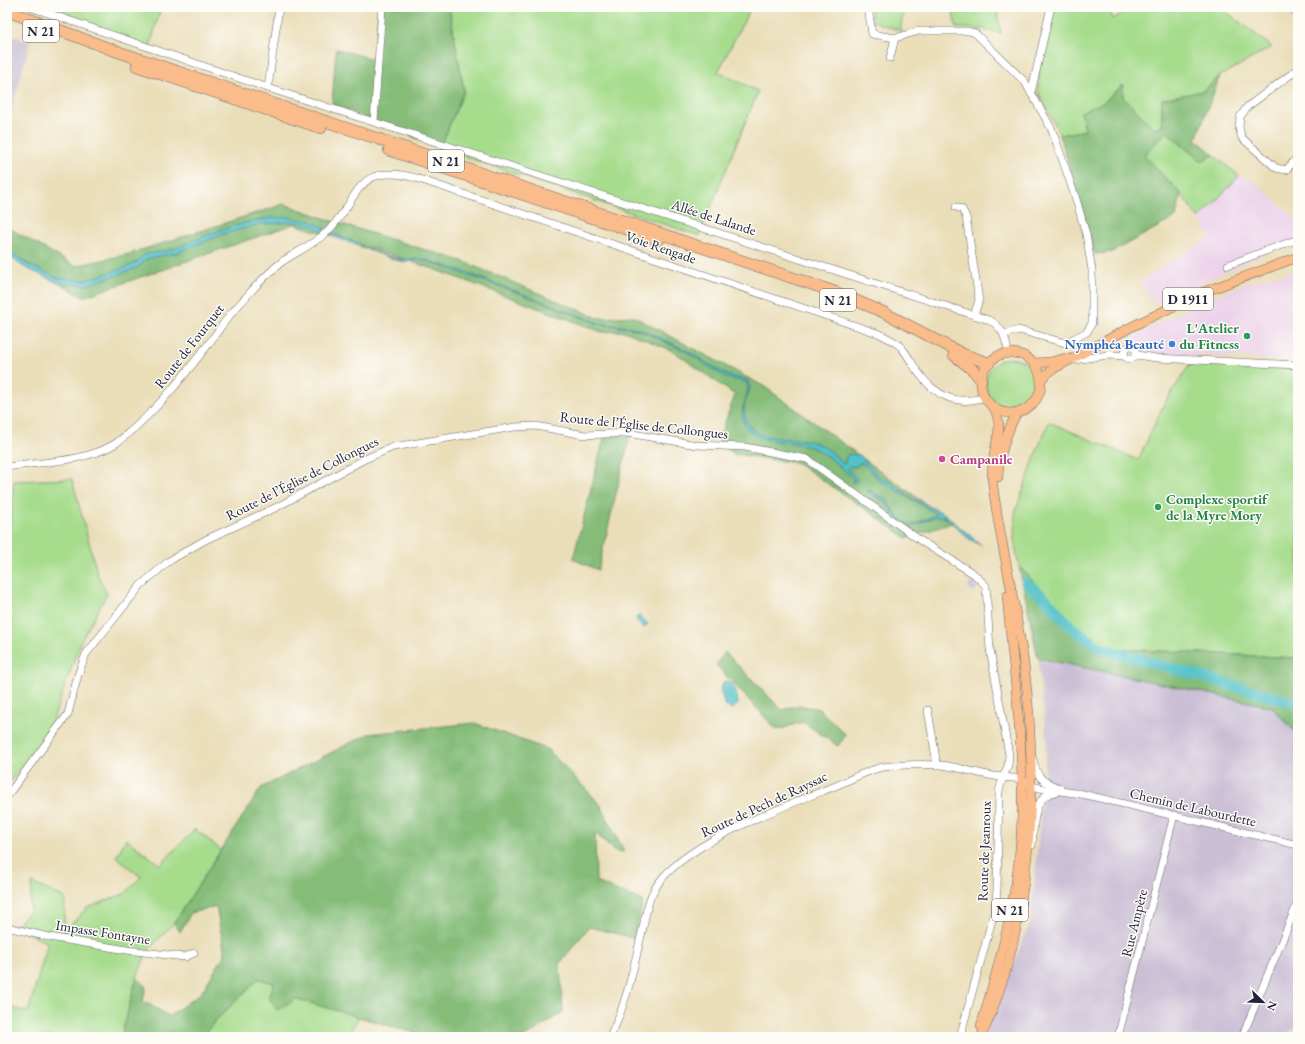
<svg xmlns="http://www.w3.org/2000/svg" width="1305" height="1044" viewBox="0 0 1305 1044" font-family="'EB Garamond',serif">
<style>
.built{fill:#ecd1ea}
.industrial{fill:#cbbfd5}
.green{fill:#a6dc8c;stroke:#647f64}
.forest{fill:#84bc78;stroke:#536f5a}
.water{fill:#53c1c8;stroke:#3a7282}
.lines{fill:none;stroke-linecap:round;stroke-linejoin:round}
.river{stroke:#53c1c8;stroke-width:11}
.minor-casing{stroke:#686467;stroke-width:8}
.major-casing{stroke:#686467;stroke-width:10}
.highway-casing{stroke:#686467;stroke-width:12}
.minor{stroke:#fff;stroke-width:7}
.major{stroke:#f9bc8a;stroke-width:9}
.highway{stroke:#f9bc8a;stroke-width:11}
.leisure-dot{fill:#2e9e5b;stroke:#fdfcf7;stroke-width:1.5}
.shop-dot{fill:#3f7fe0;stroke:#fdfcf7;stroke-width:1.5}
.hotel-dot{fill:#d1479c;stroke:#fdfcf7;stroke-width:1.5}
.labels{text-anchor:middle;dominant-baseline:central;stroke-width:3;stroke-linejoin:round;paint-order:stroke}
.shield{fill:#fdfcf7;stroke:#646373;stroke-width:1}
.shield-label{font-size:13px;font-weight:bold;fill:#22223b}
.street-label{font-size:14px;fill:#22223b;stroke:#fdfcf7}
.leisure-label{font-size:14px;font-weight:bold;fill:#27864d;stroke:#fdfcf7;text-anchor:end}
.shop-label{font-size:14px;font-weight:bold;fill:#366cbe;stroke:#fdfcf7;text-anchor:end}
.hotel-label{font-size:14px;font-weight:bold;fill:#b23c85;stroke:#fdfcf7;text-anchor:start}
</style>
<rect width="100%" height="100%" fill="#fdfcf7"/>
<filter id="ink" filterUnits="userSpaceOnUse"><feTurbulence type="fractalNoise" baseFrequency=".025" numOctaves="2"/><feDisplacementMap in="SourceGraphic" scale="8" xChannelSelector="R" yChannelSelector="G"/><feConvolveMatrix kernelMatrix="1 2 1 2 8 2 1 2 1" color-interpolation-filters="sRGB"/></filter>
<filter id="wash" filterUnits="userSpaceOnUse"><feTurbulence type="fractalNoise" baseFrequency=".012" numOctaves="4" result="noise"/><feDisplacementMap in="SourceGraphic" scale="16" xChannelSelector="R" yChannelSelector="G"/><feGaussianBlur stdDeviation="0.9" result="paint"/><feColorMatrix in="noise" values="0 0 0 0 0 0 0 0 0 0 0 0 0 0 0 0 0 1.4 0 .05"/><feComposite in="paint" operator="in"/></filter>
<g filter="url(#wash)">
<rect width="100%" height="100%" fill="#eadeb9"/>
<g class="built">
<path d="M 1239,176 L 1252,180 L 1298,221 L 1298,238 L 1157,304 L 1139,283 L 1210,237 L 1199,219 Z"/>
<path d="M 1298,270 L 1298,360 L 1144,353 L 1132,337 L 1194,306 L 1247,283 Z"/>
</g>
<g class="industrial">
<path d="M 7,33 L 30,42 L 7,126 Z"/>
<circle cx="973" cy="587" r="4.5"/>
<path d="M 1038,658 L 1272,707 L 1297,734 L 1298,1024 L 1285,1037 L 983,1037 L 1031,921 L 1047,742 Z"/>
</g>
<g class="green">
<path d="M 51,7 L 161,7 L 149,50 Z"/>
<path d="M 449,7 L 751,7 L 718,72 L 758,91 L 699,236 L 440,148 L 464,91 Z"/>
<path d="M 871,7 L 911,7 C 902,14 901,20 901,31 L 872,21 Z"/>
<path d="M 952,7 L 996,7 L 1001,33 L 982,29 L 956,28 Z"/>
<path d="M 1053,7 L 1108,7 L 1113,19 L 1132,7 L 1220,7 L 1272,47 L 1220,76 L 1203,91 L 1162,99 L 1162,125 L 1154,129 L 1123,97 L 1122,85 L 1104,102 L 1081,112 L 1086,130 L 1060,135 L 1038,91 L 1039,67 Z"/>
<path d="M 1284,7 L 1298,7 L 1298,23 Z"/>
<path d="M 1167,132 L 1200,161 L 1214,155 L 1239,176 L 1199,219 L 1181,194 L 1143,156 Z"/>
<circle cx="1011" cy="383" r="25"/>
<path d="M 1190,364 L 1298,369 L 1298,658 L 1100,648 L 1077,629 L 1019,566 L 1014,539 L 1015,513 L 1038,448 L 1049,422 L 1138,460 L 1164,404 Z"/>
<path d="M 72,479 L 98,576 L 107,594 L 81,641 L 47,736 L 7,785 L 7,554 L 14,481 Z"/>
<path d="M 195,829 L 221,850 L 174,923 L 148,950 L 137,977 L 121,1037 L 7,1037 L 7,1007 L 28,1012 L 48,943 L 15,928 L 30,911 L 32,883 L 65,898 L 64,932 L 87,908 L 124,894 L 141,877 L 116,857 L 126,839 L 160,865 Z"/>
<path d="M 259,979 L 274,983 L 296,998 L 359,1017 L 346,1037 L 202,1037 L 215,1021 Z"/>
</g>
<g class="forest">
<path d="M 379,7 L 449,7 L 464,91 L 440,148 L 332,104 L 336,49 L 374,59 Z"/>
<path d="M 1220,76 L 1196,139 L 1214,155 L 1201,161 L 1167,132 L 1144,155 L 1181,194 L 1176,217 L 1112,252 L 1095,254 L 1060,135 L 1085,130 L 1081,112 L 1104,102 L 1123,85 L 1123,97 L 1155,129 L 1162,125 L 1162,99 L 1203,91 Z"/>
<path d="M 284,204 L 338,223 L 462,261 L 598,318 L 633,316 L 765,387 L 952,523 L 907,538 L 798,463 L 734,454 L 718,442 L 735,395 L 673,351 L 624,331 L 602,332 L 434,269 L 294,224 L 83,297 L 7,251 L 7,227 L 75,266 L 129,254 Z"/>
<path d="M 630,435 L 598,570 L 573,559 L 604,438 Z"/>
<path d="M 1019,566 L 1077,629 L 1100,648 L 1298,658 L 1298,753 L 1296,752 L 1297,734 L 1272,707 L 1038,658 Z"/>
<path d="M 725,652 L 782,710 L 799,705 L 819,709 L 846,735 L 838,746 L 803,722 L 777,730 L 716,665 Z"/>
<path d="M 474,723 L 547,749 L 600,804 L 624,851 L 618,853 L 595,833 L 596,882 L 643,901 L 634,938 L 589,927 L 560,963 L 563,1012 L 525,1037 L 429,1037 L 296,999 L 277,1010 L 269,998 L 274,983 L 259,979 L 215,1021 L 202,1037 L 121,1037 L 137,977 L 146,986 L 143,1001 L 169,1016 L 201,993 L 225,954 L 216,906 L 191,913 L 180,932 L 174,923 L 261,788 L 368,734 Z"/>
</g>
<g class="water">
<path d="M 287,217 L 311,221 L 325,228 L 322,231 L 311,225 L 297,222 L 260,224 L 224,234 L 176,253 L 146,259 L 139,267 L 123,273 L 86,285 L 58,283 L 24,267 L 7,255 L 7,249 L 27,264 L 60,279 L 86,280 L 127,267 L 137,262 L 143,255 L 174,249 L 220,230 L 244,223 L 270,218 Z"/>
<path d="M 329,232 L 355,242 L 371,251 L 397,259 L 423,259 L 465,272 L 599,323 L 631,327 L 645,331 L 686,350 L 727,375 L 747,380 L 750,387 C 749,394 744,401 744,408 C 744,448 793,434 816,443 C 828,447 836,456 844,465 L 846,456 L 849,454 L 860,455 L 877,475 L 893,484 L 910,497 L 945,514 L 982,546 L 969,539 L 944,516 L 935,517 L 910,527 L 894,515 L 885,501 L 868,492 L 869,490 L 887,500 L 895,514 L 910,526 L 937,514 L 879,480 L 864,464 L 861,463 L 855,467 L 850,466 L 848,469 L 858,480 L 852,483 L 854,479 C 840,467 828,454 810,447 C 790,439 762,446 747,428 C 733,411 754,394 746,382 L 727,378 L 685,351 L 648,334 L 635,329 L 598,324 L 519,293 L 426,261 L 417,260 L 405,262 L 395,260 L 330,235 L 328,233 Z"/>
<path d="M 640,616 L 648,624 L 644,628 L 636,620 L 637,617 Z"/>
<path d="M 728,681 C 736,687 737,694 738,704 L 732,709 L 725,706 L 721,692 L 723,682 Z"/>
</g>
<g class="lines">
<path class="river" d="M 1026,583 L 1043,596 L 1071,627 L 1100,648 L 1298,704"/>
</g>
</g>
<g filter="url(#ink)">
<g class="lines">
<defs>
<g id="minor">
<path d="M 30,7 L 268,88 L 989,320 C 1003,327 1006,338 1008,353"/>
<path d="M 868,7 L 872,34 L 895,38 L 919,31 L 968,31 L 975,33 L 1025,82 L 1051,128 L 1057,144 L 1076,199 L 1086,234 L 1092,270 L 1092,323 L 1087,332 L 1065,343 L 1019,330 L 1004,334"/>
<path d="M 890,58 L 895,38"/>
<path d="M 1298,69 L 1247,107 L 1240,117 L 1239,128 L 1242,138 L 1276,168 L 1286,170 L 1298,157"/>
<path d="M 268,88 L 279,7"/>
<path d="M 1031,93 L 1051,7"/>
<path d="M 374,121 L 382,7"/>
<path d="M 956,207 L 962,209 L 966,217 L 979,300 L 974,315"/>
<path d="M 1228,265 L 1298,239"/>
<circle cx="1130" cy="353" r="6"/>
<path d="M 1137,355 L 1156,358 L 1298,365"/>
<path d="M 1074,360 L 1108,355 L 1125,356"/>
<path d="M 7,467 C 40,462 84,462 113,445 C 120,441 126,435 132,430 C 162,404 186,373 210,342 C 219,330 227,317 238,306 C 251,291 267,273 283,261 C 297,252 313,244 326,233 C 361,200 353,161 416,178 L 880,334 C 887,338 895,341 901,347 C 908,355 912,364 918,372 C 934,395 957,407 984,397"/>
<path d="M 928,710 L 937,765"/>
<path d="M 1033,759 C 1037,778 1042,782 1060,788"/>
<path d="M 1078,793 L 1298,845"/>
<path d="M 7,796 L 68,714 L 78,675 L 86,654 L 141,585 L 169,561 L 205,540 L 277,507 L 365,459 L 393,447 L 515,427 L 536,426 L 585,435 L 627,433 L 697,445 L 745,447 L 807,459 L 921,541 L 974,574 L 986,586 L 990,649 L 1009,755 L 1008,766 L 1003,777 C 982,776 962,767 941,765 C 922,764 901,764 883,767 C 867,770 848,781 833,787 C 785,806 679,844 654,890 C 646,903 645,921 641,936 C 633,970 626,1005 610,1037"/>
<path d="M 1032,845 C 1034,827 1032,794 1056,792"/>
<path d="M 7,927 L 49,937 L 127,950 L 185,957 L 194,953"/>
<path d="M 960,1037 L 995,909 L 997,890 L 999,791 L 1003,777 L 1022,779 L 1031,786 L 1045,789 L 1082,794"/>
<path d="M 1118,1037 L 1174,815"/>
<path d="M 1242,1037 L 1298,902"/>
</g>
<g id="major">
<circle cx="1011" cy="383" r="30"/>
<path d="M 1034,363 L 1050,362 L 1066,358"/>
<path d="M 1041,379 L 1053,369 L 1133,326 L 1201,293 L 1298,257"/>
<path d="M 998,477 C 999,454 1007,432 1017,412"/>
<path d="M 981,1026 C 999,965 1017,901 1021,837 C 1026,757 1014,677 1007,596"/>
<path d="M 981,1037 C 1032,928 1039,782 1024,664 C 1016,605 1001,546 993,487 C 991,473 993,458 996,445 C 997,439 999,432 999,426 C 999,420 996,413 994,407"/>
</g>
<g id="highway">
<path d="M 7,11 L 116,51 L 838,293 L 885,313 L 965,355 L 989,363"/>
<path d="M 137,66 L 321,128"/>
<path d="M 389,150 L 659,240"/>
<path d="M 954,355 L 973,370 L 981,380"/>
</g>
</defs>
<use href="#minor" class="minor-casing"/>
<use href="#major" class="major-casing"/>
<use href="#highway" class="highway-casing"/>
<use href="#minor" class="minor"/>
<use href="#major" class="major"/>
<use href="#highway" class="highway"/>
</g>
</g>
<g class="leisure-dot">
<circle cx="1247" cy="336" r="4"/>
<circle cx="1158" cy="507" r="4"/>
</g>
<circle class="shop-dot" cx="1172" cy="344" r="4"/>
<circle class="hotel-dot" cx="942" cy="459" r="4"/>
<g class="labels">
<g class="shield">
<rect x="23" y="20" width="36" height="22" rx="3"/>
<rect x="428" y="150" width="36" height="22" rx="3"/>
<rect x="1163" y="288" width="50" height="22" rx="3"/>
<rect x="820" y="289" width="36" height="22" rx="3"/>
<rect x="992" y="899" width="36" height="22" rx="3"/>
</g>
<g class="shield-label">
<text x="41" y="31">N 21</text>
<text x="446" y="161">N 21</text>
<text x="1188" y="299">D 1911</text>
<text x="838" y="300">N 21</text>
<text x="1010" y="910">N 21</text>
</g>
<g class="street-label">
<text transform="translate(714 217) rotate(18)">Allée de Lalande</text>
<text transform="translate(661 247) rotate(19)">Voie Rengade</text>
<text transform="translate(189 346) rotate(-52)">Route de Fourquet</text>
<text transform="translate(644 425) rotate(6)">Route de l’Église de Collongues</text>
<text transform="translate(302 478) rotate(-27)">Route de l’Église de Collongues</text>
<text transform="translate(764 804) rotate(-25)">Route de Pech de Rayssac</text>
<text transform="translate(1193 807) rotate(13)">Chemin de Labourdette</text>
<text transform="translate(984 851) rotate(-88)">Route de Jeanroux</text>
<text transform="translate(1134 923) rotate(-76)">Rue Ampère</text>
<text transform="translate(103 932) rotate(9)">Impasse Fontayne</text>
</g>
<g class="leisure-label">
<text x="1239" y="328">L'Atelier<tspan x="1239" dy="16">du Fitness</tspan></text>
<text x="1166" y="499" text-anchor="start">Complexe sportif<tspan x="1166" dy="16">de la Myre Mory</tspan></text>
</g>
<g class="shop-label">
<text x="1164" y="344">Nymphéa Beauté</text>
</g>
<g class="hotel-label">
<text x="950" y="459">Campanile</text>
</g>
</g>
<rect width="1305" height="1044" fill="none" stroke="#fdfcf7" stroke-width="24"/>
<g transform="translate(1263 1002) rotate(113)" stroke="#fdfcf7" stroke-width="3" paint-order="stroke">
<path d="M0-3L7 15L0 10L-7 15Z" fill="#22223b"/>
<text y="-6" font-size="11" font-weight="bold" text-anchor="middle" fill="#22223b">N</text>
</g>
</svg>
